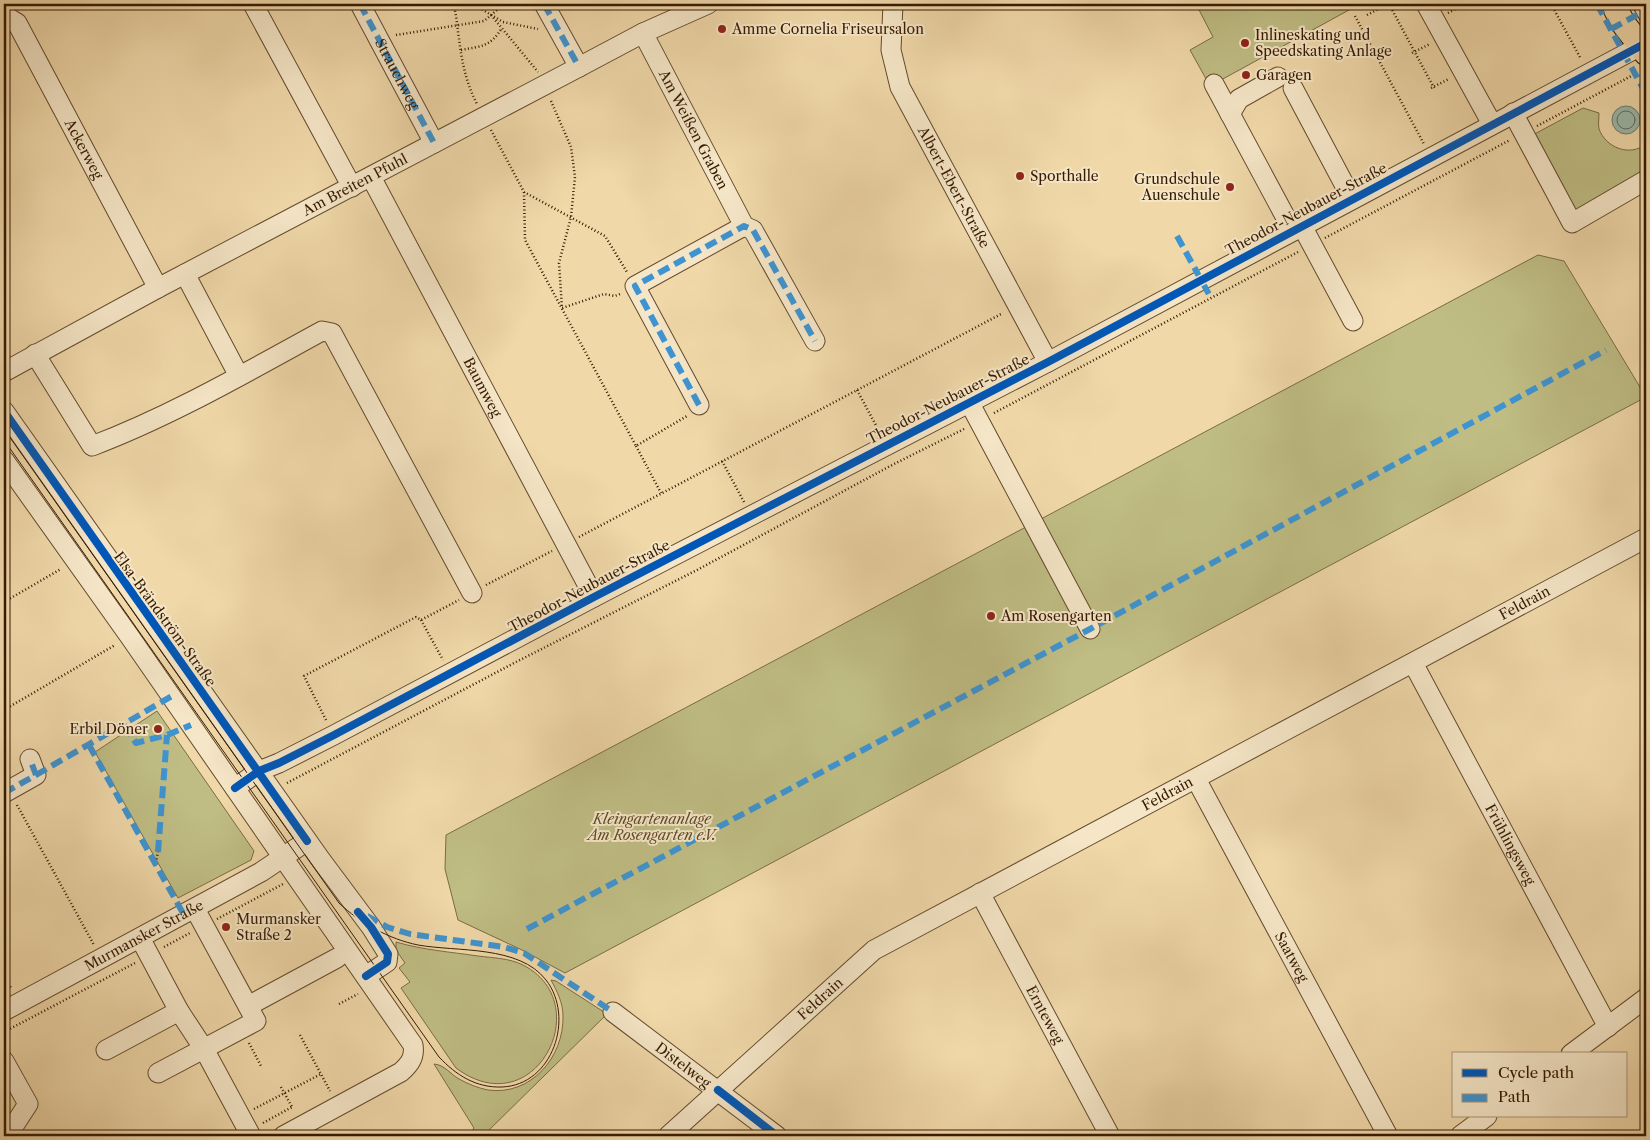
<svg xmlns="http://www.w3.org/2000/svg" width="1650" height="1140" viewBox="0 0 1650 1140" font-family="'Libre Caslon Text',serif">
<style>
.green{fill:#bfbd84;stroke:#7a6c43}
.water{fill:#9bb9ad;stroke:#737969}
.lines{fill:none;stroke-linecap:round;stroke-linejoin:round}
.shore{stroke:#686a58;stroke-width:1}
.minor-casing{stroke:#644a2c;stroke-width:21}
.major-casing{stroke:#361a02;stroke-width:26}
.path{stroke:#361a02;stroke-width:2.5;stroke-dasharray:1 2.5;stroke-linecap:butt}
.minor{stroke:#f5e6c7;stroke-width:19}
.major{stroke:#f0d8a9;stroke-width:24}
.tram{stroke:#361a02;stroke-width:1}
.quiet{stroke:#3e94d1;stroke-width:6;stroke-dasharray:12 6;stroke-linecap:butt}
.cycleway-casing{stroke:#f5e6c7;stroke-width:11}
.cycleway{stroke:#0057b8;stroke-width:8}
.poi-dot{fill:#8f2418;stroke:#f5e6c7;stroke-width:2}
.labels{text-anchor:middle;dominant-baseline:central;stroke-width:4;stroke-linejoin:round;paint-order:stroke}
.poi-label{font-size:14px;fill:#361a02;stroke:#f5e6c7;text-anchor:start}
.street-label{font-size:14px;fill:#361a02;stroke:#f5e6c7}
.park-label{font-size:14px;font-style:italic;fill:#5f4b29;stroke:#f5e6c7}
</style>
<rect width="100%" height="100%" fill="#f0d8a9"/>
<filter id="stains"><feTurbulence type="fractalNoise" baseFrequency=".004" numOctaves="4"/><feColorMatrix values="0 0 0 0 .2 0 0 0 0 .09 0 0 0 0 .02 0 0 0 .5 -.17"/></filter>
<radialGradient id="worn" r=".72"><stop offset=".6" stop-color="#630" stop-opacity="0"/><stop offset="1" stop-color="#630" stop-opacity=".3"/></radialGradient>
<g class="green">
<path d="M 1196,4 L 1360,4 L 1210,86 L 1190,50 L 1213,37 Z"/>
<path d="M 1583,108 L 1599,113 C 1599,118 1598,124 1599,129 C 1606,148 1630,157 1646,144 L 1646,176 L 1573,216 L 1529,137 Z"/>
<path d="M 1538,255 L 1564,261 L 1646,397 L 565,973 L 522,950 L 458,920 L 445,869 L 446,835 Z"/>
<path d="M 157,711 L 254,851 L 251,860 L 178,898 L 95,752 Z"/>
<path d="M 396,942 C 423,950 451,952 478,956 C 493,958 509,958 523,965 C 598,1003 535,1127 456,1068 L 401,988 L 410,982 L 399,968 L 405,963 L 396,950 Z"/>
<path d="M 551,980 L 556,981 L 607,1014 L 483,1136 L 469,1136 L 474,1128 L 434,1064 C 445,1065 450,1074 459,1079 C 468,1084 478,1088 488,1090 C 531,1096 564,1057 563,1016 C 563,1003 557,991 551,980 Z"/>
</g>
<circle class="water" cx="1626" cy="120" r="14"/>
<g class="lines">
<circle class="shore" cx="1626" cy="120" r="9"/>
<defs>
<g id="minor">
<path d="M 253,4 L 352,187"/>
<path id="s1" d="M 360,4 L 434,143"/>
<path d="M 544,4 L 579,67"/>
<path id="s2" d="M 893,4 L 891,50 L 900,87 L 1048,362"/>
<path d="M 1426,4 L 1492,124"/>
<path id="s3" d="M 4,15 L 17,23 L 158,288"/>
<path id="s4" d="M 643,33 L 744,226 L 753,230 L 815,341"/>
<path d="M 1214,84 L 1293,231"/>
<path d="M 1293,88 L 1352,199"/>
<path d="M 1513,113 L 1572,223 L 1646,180"/>
<path d="M 1230,114 L 1239,99 L 1278,77"/>
<path id="s5" d="M 371,177 L 594,597"/>
<path d="M 1302,226 L 1353,321"/>
<path d="M 185,274 L 239,376"/>
<path d="M 35,354 L 92,446 C 171,416 247,372 322,331 L 332,333 L 472,593"/>
<path id="s6" d="M 4,372 L 158,288 L 579,67 L 643,33 L 708,4"/>
<path d="M 969,402 L 1090,629"/>
<path d="M 699,405 L 635,286 L 744,226"/>
<path d="M 4,411 L 321,860 L 371,927 L 388,954 L 387,962 L 366,976"/>
<path d="M 4,460 L 130,637 L 413,1045 C 415,1057 410,1064 401,1072 L 283,1136"/>
<path id="s7" d="M 1413,663 L 1608,1027"/>
<path id="s8" d="M 1196,779 L 1388,1136"/>
<path d="M 235,788 L 259,771 L 279,763 L 334,735 L 594,597 L 1048,362 L 1646,43"/>
<path d="M 4,793 L 36,775 L 30,759"/>
<path id="s9" d="M 980,893 L 1110,1136"/>
<path d="M 140,938 L 179,1011 L 204,1049 L 251,1136"/>
<path d="M 248,1006 L 337,958"/>
<path id="s10" d="M 4,1011 L 261,872 L 307,841"/>
<path id="s11" d="M 613,1012 L 777,1136"/>
<path d="M 106,1050 L 179,1011"/>
<path d="M 1571,1054 L 1646,998"/>
<path d="M 4,1061 L 28,1104 L 15,1124 L 4,1126"/>
<path d="M 158,1073 L 256,1021 L 195,909"/>
<path id="s12" d="M 668,1136 L 874,950 L 1646,538"/>
<path d="M 1460,1136 L 1487,1116"/>
</g>
<path id="major" d="M 1613,4 L 1623,23 L 1646,53"/>
</defs>
<use href="#minor" class="minor-casing"/>
<use href="#major" class="major-casing"/>
<g class="path">
<path d="M 453,4 C 457,15 457,27 459,39 C 462,62 466,83 477,104"/>
<path d="M 473,4 L 503,22 L 538,29"/>
<path d="M 1389,4 L 1434,88"/>
<path d="M 1551,4 L 1581,59"/>
<path d="M 1448,13 L 1461,6"/>
<path d="M 491,15 L 538,72"/>
<path d="M 1367,15 L 1388,4"/>
<path d="M 1355,16 L 1424,144"/>
<path d="M 396,35 L 484,21 L 504,4"/>
<path d="M 461,50 C 482,46 490,47 502,28"/>
<path d="M 1412,53 L 1430,44"/>
<path d="M 1431,88 L 1449,79"/>
<path d="M 551,101 L 571,147 L 575,177 L 571,217 L 559,263 L 562,308 L 604,294 L 615,296 L 620,294"/>
<path d="M 1537,126 L 1635,74"/>
<path d="M 491,130 L 524,192 L 605,236 L 627,272"/>
<path d="M 524,192 L 525,240 L 636,446 L 687,416"/>
<path d="M 1325,238 L 1510,140"/>
<path d="M 857,390 L 879,431"/>
<path d="M 994,413 L 1298,252"/>
<path d="M 636,446 L 661,493"/>
<path d="M 722,461 L 744,502"/>
<path d="M 579,537 L 1003,313"/>
<path d="M 486,585 L 552,551"/>
<path d="M 4,602 L 61,569"/>
<path d="M 421,620 L 443,660"/>
<path d="M 4,710 L 115,645"/>
<path d="M 326,720 L 304,676 L 416,617 L 421,620 L 459,600"/>
<path d="M 287,783 L 516,662 L 697,570 L 894,464 L 964,429"/>
<path d="M 17,805 L 94,945"/>
<path d="M 155,866 L 158,852"/>
<path d="M 217,919 L 283,884"/>
<path d="M 164,947 L 190,933"/>
<path d="M 4,974 L 11,988"/>
<path d="M 339,1004 L 358,994"/>
<path d="M 4,1032 L 135,963"/>
<path d="M 300,1035 L 330,1091"/>
<path d="M 249,1043 L 261,1066"/>
<path d="M 281,1087 L 292,1107"/>
<path d="M 254,1109 L 321,1074"/>
<path d="M 263,1123 L 292,1107"/>
</g>
<use href="#minor" class="minor"/>
<use href="#major" class="major"/>
<g class="tram">
<path d="M 1631,4 L 1646,31"/>
<path d="M 4,429 L 339,903 C 360,923 389,939 418,945 C 457,952 519,945 546,980 C 575,1017 553,1085 502,1087 C 476,1088 456,1075 439,1057 L 4,440"/>
</g>
<g class="quiet">
<path d="M 360,4 L 434,143"/>
<path d="M 544,4 L 579,67"/>
<path d="M 1597,4 L 1646,94"/>
<path d="M 1611,29 L 1646,10"/>
<path d="M 1177,236 L 1211,298"/>
<path d="M 699,405 L 635,286 L 744,226 L 753,230 L 815,341"/>
<path d="M 124,725 L 136,743 L 167,735 L 191,725"/>
<path d="M 89,745 L 184,915"/>
<path d="M 36,775 L 172,696"/>
<path d="M 4,793 L 36,775 L 30,759"/>
<path d="M 158,852 L 167,735"/>
<path d="M 367,916 L 387,927 L 410,934 L 504,947 L 524,953 L 613,1012"/>
<path d="M 527,929 L 1090,629 L 1606,350"/>
</g>
<defs>
<g id="cycleway">
<path d="M 4,411 L 307,841"/>
<path d="M 235,788 L 259,771 L 279,763 L 334,735 L 594,597 L 1048,362 L 1646,43"/>
<path d="M 358,912 L 371,927 L 388,954 L 387,962 L 366,976"/>
<path d="M 718,1090 L 777,1136"/>
</g>
</defs>
<use href="#cycleway" class="cycleway-casing"/>
<use href="#cycleway" class="cycleway"/>
</g>
<g class="poi-dot">
<circle cx="722" cy="29" r="5"/>
<circle cx="1245" cy="43" r="5"/>
<circle cx="1246" cy="75" r="5"/>
<circle cx="1020" cy="176" r="5"/>
<circle cx="1230" cy="187" r="5"/>
<circle cx="991" cy="616" r="5"/>
<circle cx="158" cy="729" r="5"/>
<circle cx="226" cy="927" r="5"/>
</g>
<g class="labels">
<g class="poi-label">
<text x="732" y="29">Amme Cornelia Friseursalon</text>
<text x="1255" y="35">Inlineskating und<tspan x="1255" dy="16">Speedskating Anlage</tspan></text>
<text x="1256" y="75">Garagen</text>
<text x="1030" y="176">Sporthalle</text>
<text x="1220" y="179" text-anchor="end">Grundschule<tspan x="1220" dy="16">Auenschule</tspan></text>
<text x="1001" y="616">Am Rosengarten</text>
<text x="148" y="729" text-anchor="end">Erbil Döner</text>
<text x="236" y="919">Murmansker<tspan x="236" dy="16">Straße 2</tspan></text>
</g>
<g class="street-label">
<text stroke="none"><textPath href="#s1" startOffset="79">Strauchweg</textPath></text>
<text stroke="none"><textPath href="#s4" startOffset="109">Am Weißen Graben</textPath></text>
<text stroke="none"><textPath href="#s3" startOffset="158">Ackerweg</textPath></text>
<text stroke="none"><textPath href="#s6" startOffset="398">Am Breiten Pfuhl</textPath></text>
<text stroke="none"><textPath href="#s2" startOffset="198">Albert-Ebert-Straße</textPath></text>
<text transform="translate(1306 209) rotate(-28)">Theodor-Neubauer-Straße</text>
<text stroke="none"><textPath href="#s5" startOffset="238">Baumweg</textPath></text>
<text transform="translate(948 399) rotate(-27)">Theodor-Neubauer-Straße</text>
<text transform="translate(589 586) rotate(-28)">Theodor-Neubauer-Straße</text>
<text stroke="none"><textPath href="#s12" startOffset="1015">Feldrain</textPath></text>
<text transform="translate(165 619) rotate(54)">Elsa-Brändström-Straße</text>
<text stroke="none"><textPath href="#s12" startOffset="610">Feldrain</textPath></text>
<text stroke="none"><textPath href="#s7" startOffset="206">Frühlingsweg</textPath></text>
<text stroke="none"><textPath href="#s10" startOffset="159">Murmansker Straße</textPath></text>
<text stroke="none"><textPath href="#s8" startOffset="202">Saatweg</textPath></text>
<text stroke="none"><textPath href="#s12" startOffset="205">Feldrain</textPath></text>
<text stroke="none"><textPath href="#s9" startOffset="138">Ernteweg</textPath></text>
<text stroke="none"><textPath href="#s11" startOffset="88">Distelweg</textPath></text>
</g>
<g class="park-label">
<text x="652" y="819">Kleingartenanlage<tspan x="652" dy="16">Am Rosengarten e.V.</tspan></text>
</g>
</g>
<rect width="1650" height="1140" fill="none" stroke="#f0d8a9" stroke-width="20"/>
<rect x="5" y="5" width="1640" height="1130" fill="none" stroke="#361a02" stroke-width="2.5"/>
<rect x="10" y="10" width="1630" height="1120" fill="none" stroke="#361a02"/>
<rect x="1452" y="1052" width="175" height="65" fill="#f5e6c7" stroke="#a99478"/>
<rect x="1462" y="1069" width="25" height="8" fill="#0057b8" stroke="#a99478"/>
<text x="1498" y="1078" font-size="15" fill="#361a02">Cycle path</text>
<rect x="1462" y="1094" width="25" height="8" fill="#3e94d1" stroke="#a99478"/>
<text x="1498" y="1102" font-size="15" fill="#361a02">Path</text>
<rect width="100%" height="100%" filter="url(#stains)"/>
<rect width="100%" height="100%" fill="url(#worn)"/>
</svg>
